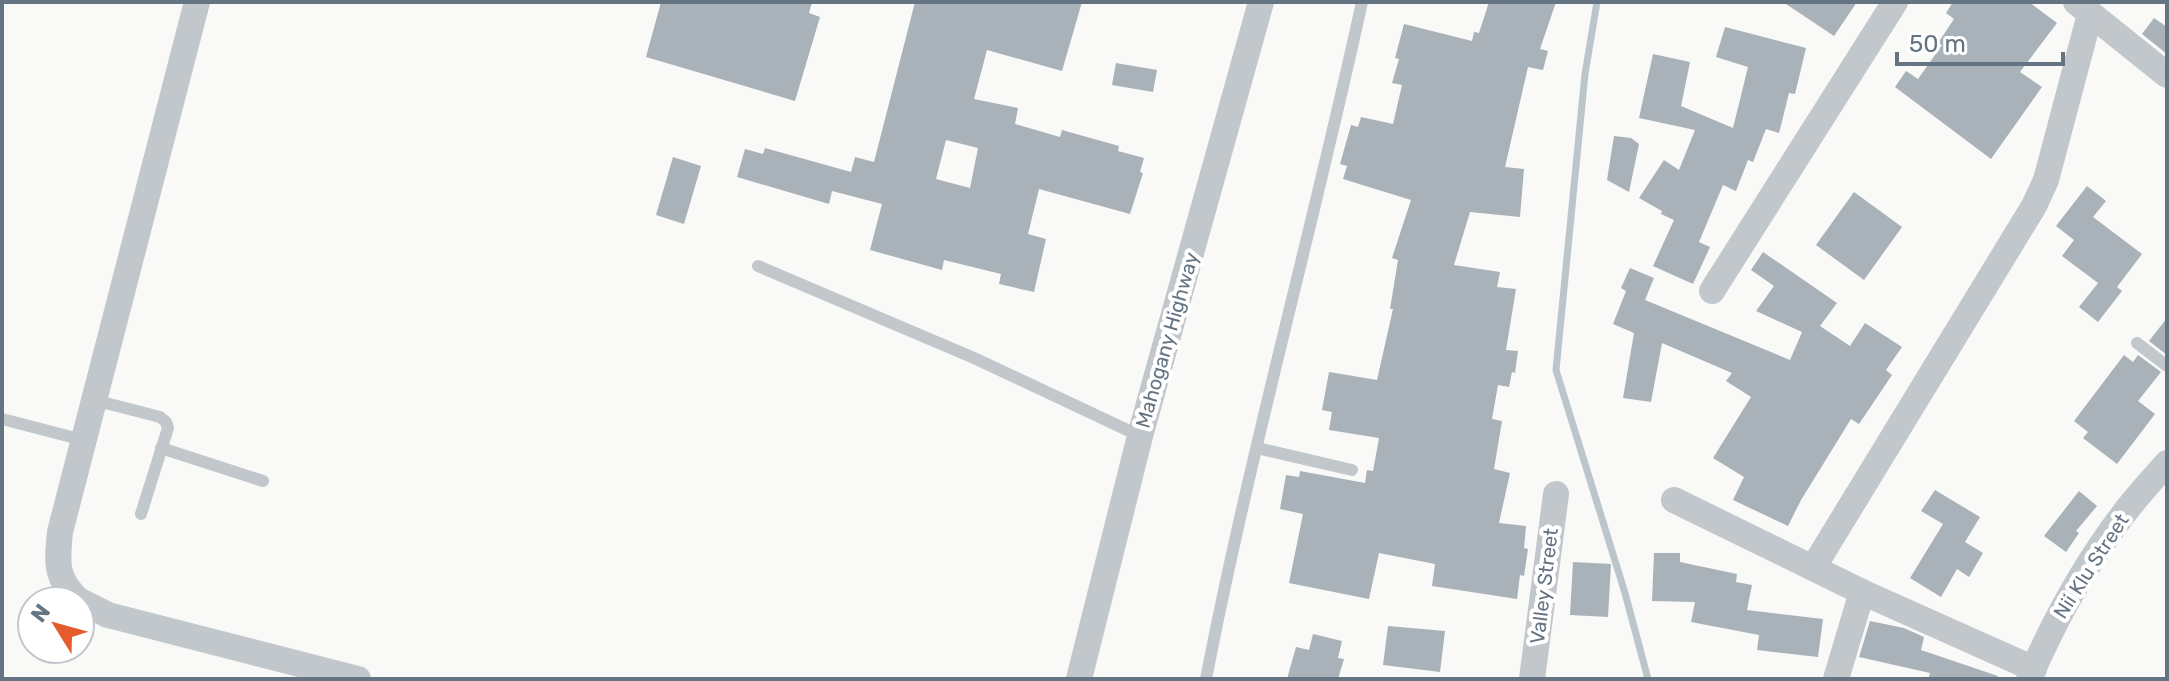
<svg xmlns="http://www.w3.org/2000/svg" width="2169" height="681" viewBox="0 0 2169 681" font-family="Rubik,sans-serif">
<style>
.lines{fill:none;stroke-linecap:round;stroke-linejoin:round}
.stream{stroke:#bbc6cb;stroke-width:7}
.building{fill:#a9b2b8;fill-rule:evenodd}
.lane{stroke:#c2c7cb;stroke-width:12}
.street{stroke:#c2c7cb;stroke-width:26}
.labels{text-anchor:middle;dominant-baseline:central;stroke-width:8;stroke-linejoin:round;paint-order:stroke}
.street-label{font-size:20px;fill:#647482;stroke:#fff}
</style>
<rect width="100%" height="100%" fill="#f9f9f7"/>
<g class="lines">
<path class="stream" d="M 1597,2 L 1585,74 L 1556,370 L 1625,593 L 1648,679"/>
</g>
<g class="building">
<path d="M 661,2 L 812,2 L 809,13 L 820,17 L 795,101 L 646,57 Z"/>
<path d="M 915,2 L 1082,2 L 1062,71 L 987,50 L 974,99 L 1018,108 L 1015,124 L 1060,137 L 1062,130 L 1119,146 L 1118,151 L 1144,158 L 1140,172 L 1143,173 L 1130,214 L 1039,189 L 1028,234 L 1046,239 L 1034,292 L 999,284 L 1001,274 L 944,260 L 942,270 L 870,250 L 882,204 L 832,191 L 829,204 L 737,177 L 745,149 L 763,154 L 765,148 L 851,172 L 855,157 L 874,162 ZM 946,140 L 978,148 L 970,188 L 936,179 Z"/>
<path d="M 1489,2 L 1556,2 L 1540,49 L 1548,51 L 1543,70 L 1528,67 L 1505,167 L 1524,169 L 1520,217 L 1470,212 L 1454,265 L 1500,272 L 1497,287 L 1516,289 L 1506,350 L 1518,351 L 1515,373 L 1512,372 L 1509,387 L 1498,385 L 1492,419 L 1502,421 L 1494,469 L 1510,473 L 1499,523 L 1526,526 L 1524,548 L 1528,549 L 1524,576 L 1520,575 L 1517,599 L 1432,586 L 1435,564 L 1379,553 L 1369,599 L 1289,583 L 1303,514 L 1280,509 L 1286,475 L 1299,477 L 1300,471 L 1365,483 L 1367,470 L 1373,471 L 1379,438 L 1329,430 L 1332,412 L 1322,410 L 1329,372 L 1377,380 L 1393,309 L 1390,309 L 1398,260 L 1392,258 L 1411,200 L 1343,179 L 1347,166 L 1340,164 L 1351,125 L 1358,127 L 1361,117 L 1393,124 L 1402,85 L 1392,83 L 1399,59 L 1395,58 L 1404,24 L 1472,41 L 1474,32 L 1479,33 Z"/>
<path d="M 1783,2 L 1857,2 L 1834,36 Z"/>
<path d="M 1953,2 L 2029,2 L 2057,23 L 2020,72 L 2042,87 L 1991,159 L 1895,87 L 1906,71 L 1918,79 L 1942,45 L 1938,43 L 1954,19 L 1946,13 Z"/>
<path d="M 2154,18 L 2167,27 L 2167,54 L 2142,34 Z"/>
<path d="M 1725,27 L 1806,48 L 1795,94 L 1789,93 L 1779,133 L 1766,129 L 1753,162 L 1748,160 L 1736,191 L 1723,185 L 1699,242 L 1710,247 L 1693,284 L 1653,266 L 1674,220 L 1661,214 L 1662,211 L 1639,198 L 1664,160 L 1679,170 L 1695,130 L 1639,118 L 1653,54 L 1690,62 L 1681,106 L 1733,128 L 1748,67 L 1716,57 Z"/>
<path d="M 1116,63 L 1157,70 L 1153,92 L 1112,85 Z"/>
<path d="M 1614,136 L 1631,138 L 1639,144 L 1629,192 L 1607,180 Z"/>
<path d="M 673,157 L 701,166 L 684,224 L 656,215 Z"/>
<path d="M 2087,186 L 2106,201 L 2093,217 L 2142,254 L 2117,287 L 2122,291 L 2098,322 L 2079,307 L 2098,283 L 2062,256 L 2074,240 L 2056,226 Z"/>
<path d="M 1854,192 L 1902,227 L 1864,280 L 1816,245 Z"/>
<path d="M 1763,252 L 1837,303 L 1820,326 L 1850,346 L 1865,323 L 1902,347 L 1886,370 L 1892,375 L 1859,424 L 1851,419 L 1801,500 L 1788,526 L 1733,500 L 1744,477 L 1713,458 L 1751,397 L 1726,381 L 1732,373 L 1662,343 L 1651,402 L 1623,398 L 1634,333 L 1613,324 L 1626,291 L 1621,288 L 1630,268 L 1654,278 L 1645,300 L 1790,360 L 1802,332 L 1756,311 L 1774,286 L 1751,270 Z"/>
<path d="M 2167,318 L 2167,355 L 2149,341 Z"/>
<path d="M 2124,355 L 2133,362 L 2138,355 L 2161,372 L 2138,401 L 2155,414 L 2117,464 L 2083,438 L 2088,432 L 2074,421 Z"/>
<path d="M 1935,490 L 1980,517 L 1965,542 L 1983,553 L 1969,577 L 1957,569 L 1941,597 L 1910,578 L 1943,524 L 1921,511 Z"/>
<path d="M 2079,491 L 2097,506 L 2076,531 L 2079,533 L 2066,552 L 2044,536 Z"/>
<path d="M 1654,553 L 1680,553 L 1680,562 L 1737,574 L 1736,582 L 1752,585 L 1747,610 L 1823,619 L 1818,657 L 1757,650 L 1759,635 L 1691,622 L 1695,602 L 1652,601 Z"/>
<path d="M 1573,562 L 1611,564 L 1608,617 L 1570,615 Z"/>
<path d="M 1870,621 L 1904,628 L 1924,637 L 1921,650 L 1998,676 L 1997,679 L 1928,679 L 1930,673 L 1859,657 Z"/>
<path d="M 1388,626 L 1445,631 L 1440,672 L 1383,665 Z"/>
<path d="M 1313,634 L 1342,641 L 1338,658 L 1344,659 L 1338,679 L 1287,679 L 1296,647 L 1309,650 Z"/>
</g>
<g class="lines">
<g class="lane">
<path d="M 758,266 L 974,358 L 1140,436"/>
<path d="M 2137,343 L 2167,366"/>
<path d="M 94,400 L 160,417 L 166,422 L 168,428 L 141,514"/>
<path d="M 2,419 L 83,440"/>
<path d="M 161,448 L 263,481"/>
<path d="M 1257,448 L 1352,470"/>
<path d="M 1206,679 C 1250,452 1313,228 1362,2"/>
</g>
<g class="street">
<path d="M 2076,2 L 2167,75"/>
<path d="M 1712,291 L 1895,2"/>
<path d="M 1674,500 L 1862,592 L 2034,669"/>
<path d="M 1813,568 L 2034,206 L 2046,180 L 2090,14"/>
<path d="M 79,601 C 55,578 57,564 60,532 L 197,2"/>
<path d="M 80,601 L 108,615 L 358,679"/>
<path d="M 1079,679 L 1140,436 L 1261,2"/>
<path d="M 1532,679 L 1556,494"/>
<path d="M 1836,679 L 1862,592"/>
<path d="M 2029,679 C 2054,621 2084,566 2122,516 C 2136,497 2152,480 2167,463"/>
</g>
</g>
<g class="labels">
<g class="street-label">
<text transform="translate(1167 340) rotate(-74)">Mahogany Highway</text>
<text transform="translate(2091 566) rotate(-57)">Nii Klu Street</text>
<text transform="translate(1544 586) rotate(-83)">Valley Street</text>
</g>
</g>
<rect width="2169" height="681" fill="none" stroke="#647482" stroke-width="8"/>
<g transform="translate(56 625) rotate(307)"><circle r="38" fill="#ffffff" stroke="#c1c7cd" stroke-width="2"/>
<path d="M0-6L14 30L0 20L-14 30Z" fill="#e55b2b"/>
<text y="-12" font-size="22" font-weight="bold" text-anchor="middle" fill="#647482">N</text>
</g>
<path d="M1897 52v12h166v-12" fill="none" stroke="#647482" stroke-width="4"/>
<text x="1909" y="52" font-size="24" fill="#647482" stroke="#ffffff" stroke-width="6" paint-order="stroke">50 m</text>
</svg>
